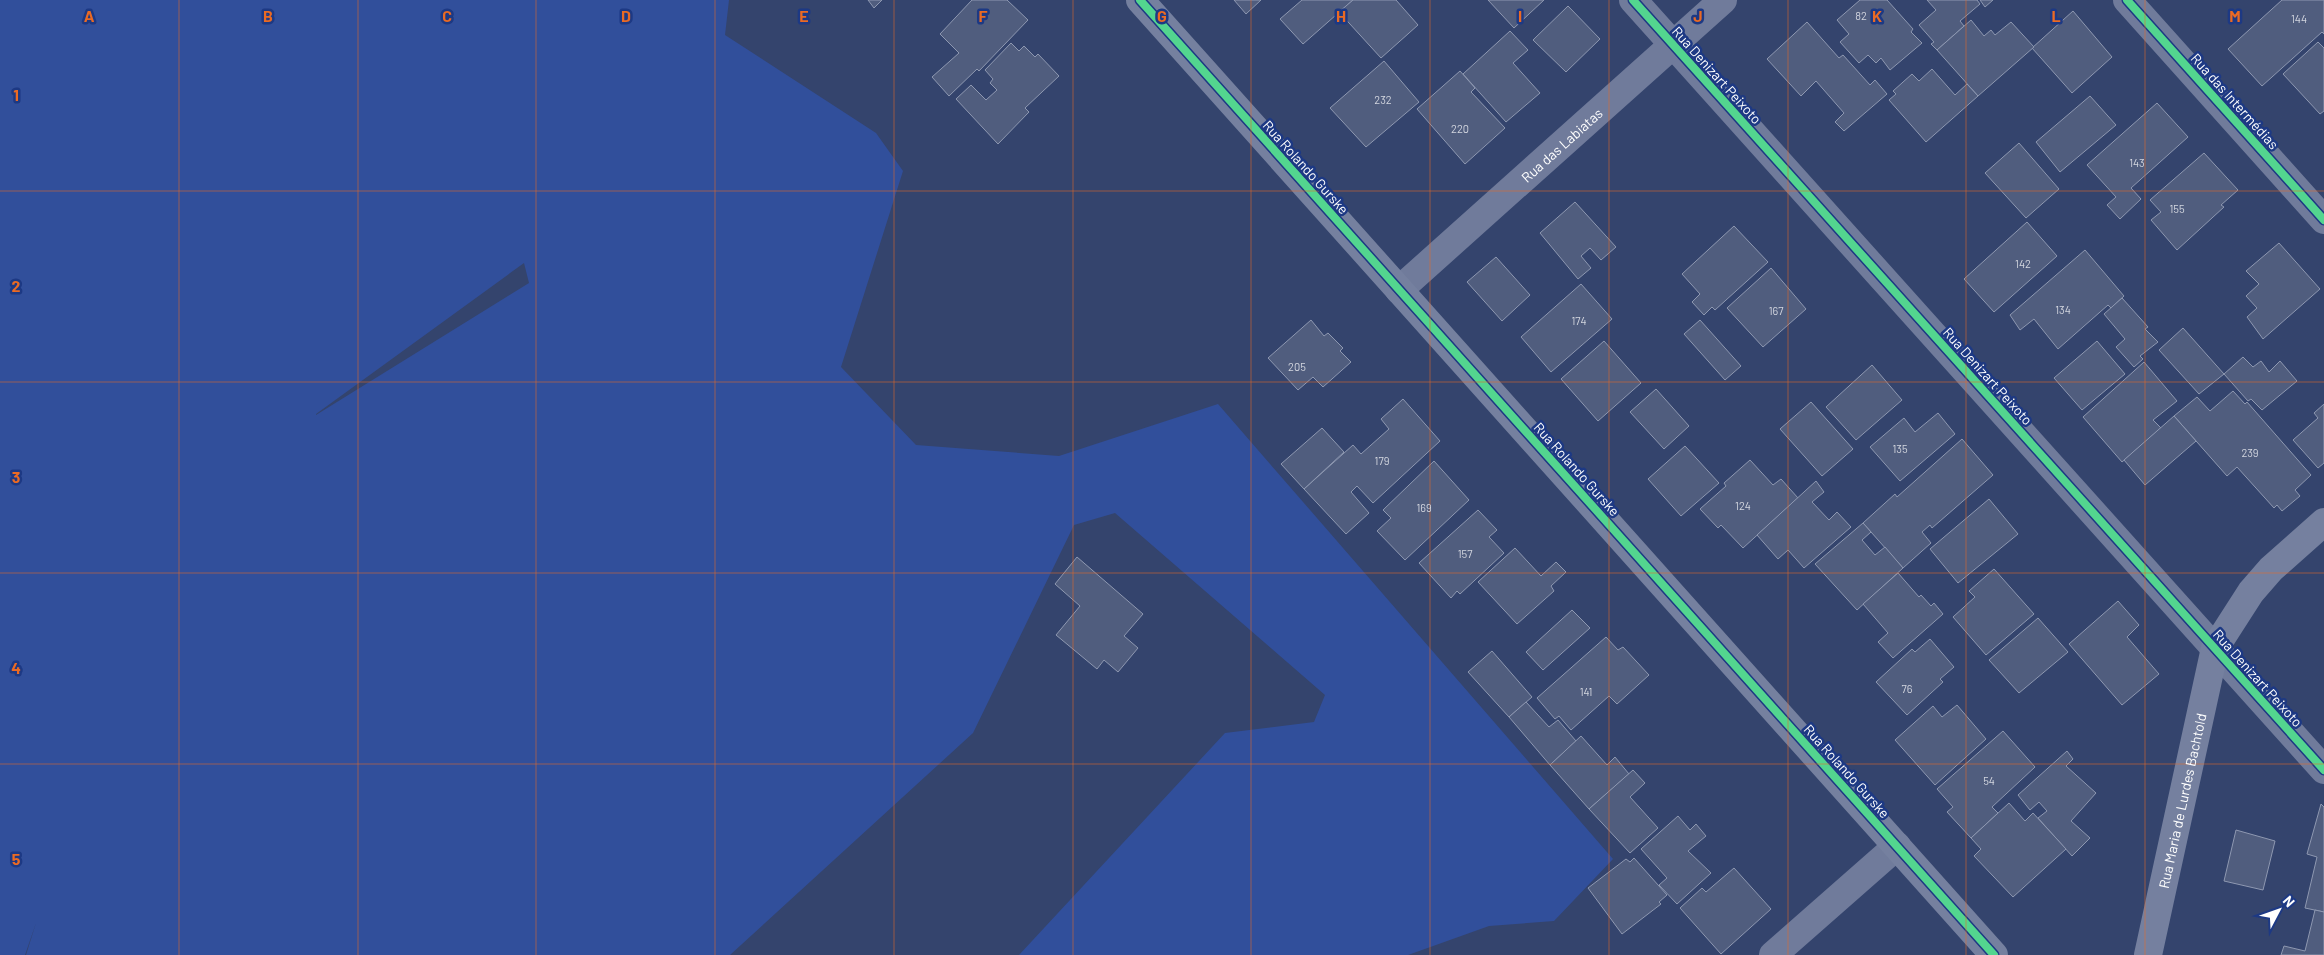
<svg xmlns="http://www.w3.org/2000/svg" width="2324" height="955" viewBox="0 0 2324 955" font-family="Barlow,sans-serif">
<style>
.green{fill:#314f9b;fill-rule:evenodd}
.building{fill:#505d7e;stroke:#8e98b1}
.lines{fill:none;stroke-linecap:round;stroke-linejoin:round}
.street{stroke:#707b9b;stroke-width:28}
.secondary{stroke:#75809f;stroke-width:28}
.cycleway-casing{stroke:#1d3984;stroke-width:11}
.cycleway{stroke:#53d58f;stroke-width:8}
.grid{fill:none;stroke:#ea6a24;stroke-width:1;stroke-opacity:0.55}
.labels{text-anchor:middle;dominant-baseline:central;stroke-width:5;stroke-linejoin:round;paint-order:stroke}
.number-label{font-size:11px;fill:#d3d6df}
.street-label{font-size:14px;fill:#fff;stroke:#1d3984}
.grid-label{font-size:16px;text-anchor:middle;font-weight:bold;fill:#ea6a24;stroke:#1d3984;stroke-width:5;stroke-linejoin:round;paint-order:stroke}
</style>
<rect width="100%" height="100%" fill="#34446d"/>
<path class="green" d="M 0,0 L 729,0 L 725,35 L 876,133 L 903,171 L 841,367 L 916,445 L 1059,456 L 1218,404 L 1613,859 L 1554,921 L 1489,926 L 1408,955 L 1019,955 L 1225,733 L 1314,722 L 1325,695 L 1115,513 L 1074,525 L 973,733 L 730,955 L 26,955 L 36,923 L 25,955 L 0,955 ZM 524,263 L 529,283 L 316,415 L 316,414 Z"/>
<g class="building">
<path d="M 868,0 L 882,0 L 874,8 Z"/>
<path d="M 972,0 L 1007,0 L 1028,20 L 979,71 L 977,69 L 949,96 L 932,77 L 959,53 L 940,34 Z"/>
<path d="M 1234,0 L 1261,0 L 1246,14 Z"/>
<path d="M 1302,0 L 1353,0 L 1303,44 L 1280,19 Z"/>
<path d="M 1353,0 L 1396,0 L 1418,25 L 1381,58 L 1339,12 Z"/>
<path d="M 1488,0 L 1544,0 L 1514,28 Z"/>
<path d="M 1860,0 L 1887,0 L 1913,29 L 1911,32 L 1922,43 L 1890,70 L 1881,58 L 1876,63 L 1868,55 L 1859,63 L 1840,42 L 1849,34 L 1837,20 Z"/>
<path d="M 1927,0 L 1977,0 L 1980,4 L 1960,21 L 1964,26 L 1937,50 L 1931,44 L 1934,42 L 1919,25 L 1936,10 Z"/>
<path d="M 1980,0 L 1993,0 L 1985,7 Z"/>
<path d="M 2282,0 L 2324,0 L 2324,34 L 2322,32 L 2262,86 L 2228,49 Z"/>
<path d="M 1568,6 L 1600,39 L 1566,72 L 1533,40 Z"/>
<path d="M 2073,11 L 2112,57 L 2072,93 L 2032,48 Z"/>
<path d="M 1971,20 L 1984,36 L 1991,30 L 1995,35 L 2011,22 L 2034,47 L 1978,96 L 1937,50 Z"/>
<path d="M 1807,22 L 1839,58 L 1843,55 L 1870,85 L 1875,80 L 1887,94 L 1844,131 L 1835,122 L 1844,113 L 1816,81 L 1801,96 L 1767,59 Z"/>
<path d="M 1510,31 L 1528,50 L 1513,63 L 1540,93 L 1506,122 L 1463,74 Z"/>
<path d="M 2318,42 L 2324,48 L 2324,111 L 2320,114 L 2283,74 Z"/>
<path d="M 1011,43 L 1019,51 L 1024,46 L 1035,57 L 1038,54 L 1059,76 L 1025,108 L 1029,112 L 998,144 L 956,99 L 971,85 L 986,100 L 997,90 L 990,83 L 993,79 L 985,70 Z"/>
<path d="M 1384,61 L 1419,102 L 1366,147 L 1330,108 Z"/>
<path d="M 1932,69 L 1955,95 L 1967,84 L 1978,96 L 1926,142 L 1889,100 L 1896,94 L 1893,91 L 1912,74 L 1919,81 Z"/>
<path d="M 1460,71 L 1475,88 L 1471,92 L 1505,128 L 1465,164 L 1417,109 Z"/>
<path d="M 2090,96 L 2116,125 L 2060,172 L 2036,142 Z"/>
<path d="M 2157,103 L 2188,137 L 2131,188 L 2141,199 L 2120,219 L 2107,205 L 2116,197 L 2087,165 Z"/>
<path d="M 2019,143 L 2059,189 L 2026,218 L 1985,173 Z"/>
<path d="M 2204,153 L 2238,190 L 2221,205 L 2224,207 L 2177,250 L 2151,220 L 2161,212 L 2150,200 Z"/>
<path d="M 1575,202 L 1616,247 L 1601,260 L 1590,248 L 1581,256 L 1591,268 L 1578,279 L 1540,233 Z"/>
<path d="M 2027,222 L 2057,256 L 1994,312 L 1964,279 Z"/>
<path d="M 1734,226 L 1768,262 L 1715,310 L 1712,307 L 1704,315 L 1692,302 L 1700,294 L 1682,274 Z"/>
<path d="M 2279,243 L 2320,289 L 2263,339 L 2247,317 L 2257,308 L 2246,296 L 2259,284 L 2246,271 Z"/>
<path d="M 2085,250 L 2124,296 L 2111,308 L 2108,305 L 2058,349 L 2034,319 L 2020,330 L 2010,315 Z"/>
<path d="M 1496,257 L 1530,295 L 1502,321 L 1467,282 Z"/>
<path d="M 1771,268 L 1806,309 L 1763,347 L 1727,308 Z"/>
<path d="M 1581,284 L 1612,319 L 1551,372 L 1521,337 Z"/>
<path d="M 2122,298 L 2148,327 L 2145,329 L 2158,342 L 2140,356 L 2143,359 L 2134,367 L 2116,347 L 2125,339 L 2104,314 Z"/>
<path d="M 1311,320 L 1324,336 L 1328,333 L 1343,348 L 1340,351 L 1351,362 L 1323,387 L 1313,377 L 1298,390 L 1268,358 Z"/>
<path d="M 1700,320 L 1741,366 L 1725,380 L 1684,334 Z"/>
<path d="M 2183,328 L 2224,374 L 2199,394 L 2159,350 Z"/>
<path d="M 1604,341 L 1641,383 L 1598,421 L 1561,379 Z"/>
<path d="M 2097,341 L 2125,374 L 2082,410 L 2054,378 Z"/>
<path d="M 2243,357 L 2253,367 L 2261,361 L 2269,372 L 2280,361 L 2297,381 L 2262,410 L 2251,399 L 2248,401 L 2224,374 Z"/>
<path d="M 2144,362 L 2177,401 L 2153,420 L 2161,428 L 2122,462 L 2083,417 Z"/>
<path d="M 1872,365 L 1902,400 L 1856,440 L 1826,407 Z"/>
<path d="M 1656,389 L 1689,426 L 1664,449 L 1630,412 Z"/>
<path d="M 2233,391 L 2245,404 L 2247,402 L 2311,475 L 2295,490 L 2300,496 L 2282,511 L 2277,505 L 2274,508 L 2237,467 L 2227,476 L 2174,416 L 2197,397 L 2210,411 Z"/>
<path d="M 1403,399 L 1440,441 L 1373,503 L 1357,486 L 1351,492 L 1369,513 L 1346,534 L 1304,489 L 1353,445 L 1361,454 L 1389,429 L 1381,419 Z"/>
<path d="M 1811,402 L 1853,449 L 1822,476 L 1780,429 Z"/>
<path d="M 2324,404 L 2324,463 L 2318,468 L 2293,440 L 2318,418 L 2314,413 Z"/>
<path d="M 1938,413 L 1955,434 L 1900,481 L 1870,447 L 1904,418 L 1915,432 Z"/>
<path d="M 2174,416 L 2196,441 L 2145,485 L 2124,460 Z"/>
<path d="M 1322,428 L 1344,452 L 1304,489 L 1281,464 Z"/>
<path d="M 1962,439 L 1993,475 L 1932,528 L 1930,525 L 1922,532 L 1931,543 L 1903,568 L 1863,523 L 1895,494 L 1897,497 Z"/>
<path d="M 1685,446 L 1719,483 L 1681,516 L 1648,479 Z"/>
<path d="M 1750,460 L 1773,485 L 1781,479 L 1798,498 L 1743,548 L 1721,525 L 1718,528 L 1700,509 L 1726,486 L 1724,483 Z"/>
<path d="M 1434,461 L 1469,500 L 1405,560 L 1377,531 L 1391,518 L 1383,510 Z"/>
<path d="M 1816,481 L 1824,492 L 1812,502 L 1829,520 L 1837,512 L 1851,527 L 1804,568 L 1788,550 L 1778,559 L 1757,535 Z"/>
<path d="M 1989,499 L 2018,534 L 1958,583 L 1930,549 Z"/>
<path d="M 1478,510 L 1497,530 L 1489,537 L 1504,553 L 1460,594 L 1457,591 L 1451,598 L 1419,563 Z"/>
<path d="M 1863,523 L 1871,532 L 1862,540 L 1875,555 L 1885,547 L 1903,568 L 1857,610 L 1815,564 Z"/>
<path d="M 1515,548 L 1541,576 L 1556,562 L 1566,572 L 1551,586 L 1554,591 L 1517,624 L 1478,582 Z"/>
<path d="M 1077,557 L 1143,614 L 1124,636 L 1138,648 L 1118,672 L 1104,660 L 1097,669 L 1056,635 L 1080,606 L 1055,584 Z"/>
<path d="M 1994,569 L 2034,614 L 1986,655 L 1953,617 L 1975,597 L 1969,591 Z"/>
<path d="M 1898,573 L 1919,597 L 1921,595 L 1931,606 L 1934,603 L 1943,614 L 1893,658 L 1878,642 L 1888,633 L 1863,604 Z"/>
<path d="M 2118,601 L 2139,625 L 2127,637 L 2159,674 L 2122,705 L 2069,644 Z"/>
<path d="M 1572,610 L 1590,628 L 1543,670 L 1526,652 Z"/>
<path d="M 2038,618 L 2068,652 L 2019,693 L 1989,660 Z"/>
<path d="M 1606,637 L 1618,650 L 1623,647 L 1649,675 L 1617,704 L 1609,696 L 1571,730 L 1559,716 L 1555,719 L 1537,698 Z"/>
<path d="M 1930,639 L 1954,667 L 1940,679 L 1943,682 L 1907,715 L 1876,682 L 1912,649 L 1915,652 Z"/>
<path d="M 1492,651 L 1532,697 L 1509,717 L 1468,672 Z"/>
<path d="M 1526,702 L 1549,727 L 1558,720 L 1576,741 L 1550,765 L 1509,717 Z"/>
<path d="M 1957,705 L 1986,739 L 1935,785 L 1895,740 L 1933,706 L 1942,717 Z"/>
<path d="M 2003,731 L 2035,767 L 1992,807 L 1998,813 L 1971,838 L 1947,812 L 1953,807 L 1937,789 Z"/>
<path d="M 1581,736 L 1607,765 L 1615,757 L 1629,774 L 1589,809 L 1550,765 Z"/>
<path d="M 2067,751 L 2073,759 L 2066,766 L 2096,793 L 2071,821 L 2090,838 L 2072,856 L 2038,818 L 2047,811 L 2039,802 L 2030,810 L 2018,795 Z"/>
<path d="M 1633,770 L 1645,783 L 1630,797 L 1658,828 L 1630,853 L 1589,809 Z"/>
<path d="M 2009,803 L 2025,821 L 2033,813 L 2066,849 L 2013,897 L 1974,856 L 1981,849 L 1971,838 Z"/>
<path d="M 2321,804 L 2324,807 L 2324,912 L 2305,908 L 2317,857 L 2307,854 Z"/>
<path d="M 1678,816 L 1690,830 L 1696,824 L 1706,836 L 1688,851 L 1711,873 L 1677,904 L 1659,885 L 1667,878 L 1641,849 Z"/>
<path d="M 2236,830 L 2275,841 L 2263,890 L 2224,881 Z"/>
<path d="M 1634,858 L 1667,895 L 1659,902 L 1661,904 L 1622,934 L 1588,888 L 1626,859 L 1630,862 Z"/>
<path d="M 1734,868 L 1771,909 L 1721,954 L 1680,908 L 1702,888 L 1706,892 Z"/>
<path d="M 2315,910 L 2324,912 L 2324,955 L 2281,955 L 2284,946 L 2305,951 Z"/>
</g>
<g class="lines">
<g class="street">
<path d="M 1633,0 L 2324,770"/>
<path d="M 2127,0 L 2324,220"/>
<path id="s1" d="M 1399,290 L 1723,0"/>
<path d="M 1773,955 L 1897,846"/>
</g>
<g class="secondary">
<path d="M 1140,0 L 1994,955"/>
<path id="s2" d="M 2148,955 L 2215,648 L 2251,592 L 2271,569 L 2324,522"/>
</g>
<defs>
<g id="cycleway">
<path d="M 1140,0 L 1994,955"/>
<path d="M 1633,0 L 2324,770"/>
<path d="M 2127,0 L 2324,220"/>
</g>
</defs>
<use href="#cycleway" class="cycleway-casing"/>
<use href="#cycleway" class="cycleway"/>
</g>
<path class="grid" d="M 179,0 L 179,955M 358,0 L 358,955M 536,0 L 536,955M 715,0 L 715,955M 894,0 L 894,955M 1073,0 L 1073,955M 1251,0 L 1251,955M 1430,0 L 1430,955M 1609,0 L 1609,955M 1788,0 L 1788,955M 1966,0 L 1966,955M 2145,0 L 2145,955M 0,191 L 2324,191M 0,382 L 2324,382M 0,573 L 2324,573M 0,764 L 2324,764"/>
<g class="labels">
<g class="number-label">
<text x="1861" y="15">82</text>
<text x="2299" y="18">144</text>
<text x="1383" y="99">232</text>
<text x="1460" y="128">220</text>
<text x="2137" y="162">143</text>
<text x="2177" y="208">155</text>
<text x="2023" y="263">142</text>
<text x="2063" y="309">134</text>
<text x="1776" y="310">167</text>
<text x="1579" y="320">174</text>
<text x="1297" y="366">205</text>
<text x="1900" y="448">135</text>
<text x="2250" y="452">239</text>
<text x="1382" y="460">179</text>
<text x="1743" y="505">124</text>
<text x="1424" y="507">169</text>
<text x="1465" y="553">157</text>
<text x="1907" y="688">76</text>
<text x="1586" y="691">141</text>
<text x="1989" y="780">54</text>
</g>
<g class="street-label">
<text transform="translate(1717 75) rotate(48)">Rua Denizart Peixoto</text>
<text transform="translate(2235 101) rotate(48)">Rua das Intermédias</text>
<text stroke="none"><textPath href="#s1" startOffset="218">Rua das Labiatas</textPath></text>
<text transform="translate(1306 167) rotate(48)">Rua Rolando Gurske</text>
<text transform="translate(1988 376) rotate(48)">Rua Denizart Peixoto</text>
<text transform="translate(1577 469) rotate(48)">Rua Rolando Gurske</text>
<text transform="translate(2258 678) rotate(48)">Rua Denizart Peixoto</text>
<text transform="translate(1847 771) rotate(48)">Rua Rolando Gurske</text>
<text stroke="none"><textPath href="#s2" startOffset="158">Rua Maria de Lurdes Bachtold</textPath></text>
</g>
</g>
<g class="grid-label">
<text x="89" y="22">A</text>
<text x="268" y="22">B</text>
<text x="447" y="22">C</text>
<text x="626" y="22">D</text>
<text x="804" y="22">E</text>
<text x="983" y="22">F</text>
<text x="1162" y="22">G</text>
<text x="1341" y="22">H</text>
<text x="1520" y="22">I</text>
<text x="1698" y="22">J</text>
<text x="1877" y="22">K</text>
<text x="2056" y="22">L</text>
<text x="2235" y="22">M</text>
<text x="16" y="101">1</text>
<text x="16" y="292">2</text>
<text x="16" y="483">3</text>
<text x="16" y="674">4</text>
<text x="16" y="865">5</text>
</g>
<g transform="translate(2279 910) rotate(49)" stroke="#1d3984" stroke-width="4" paint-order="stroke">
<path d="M0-4L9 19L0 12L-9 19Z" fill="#ffffff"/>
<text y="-8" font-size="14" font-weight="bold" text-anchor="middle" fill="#ffffff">N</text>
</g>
</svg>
